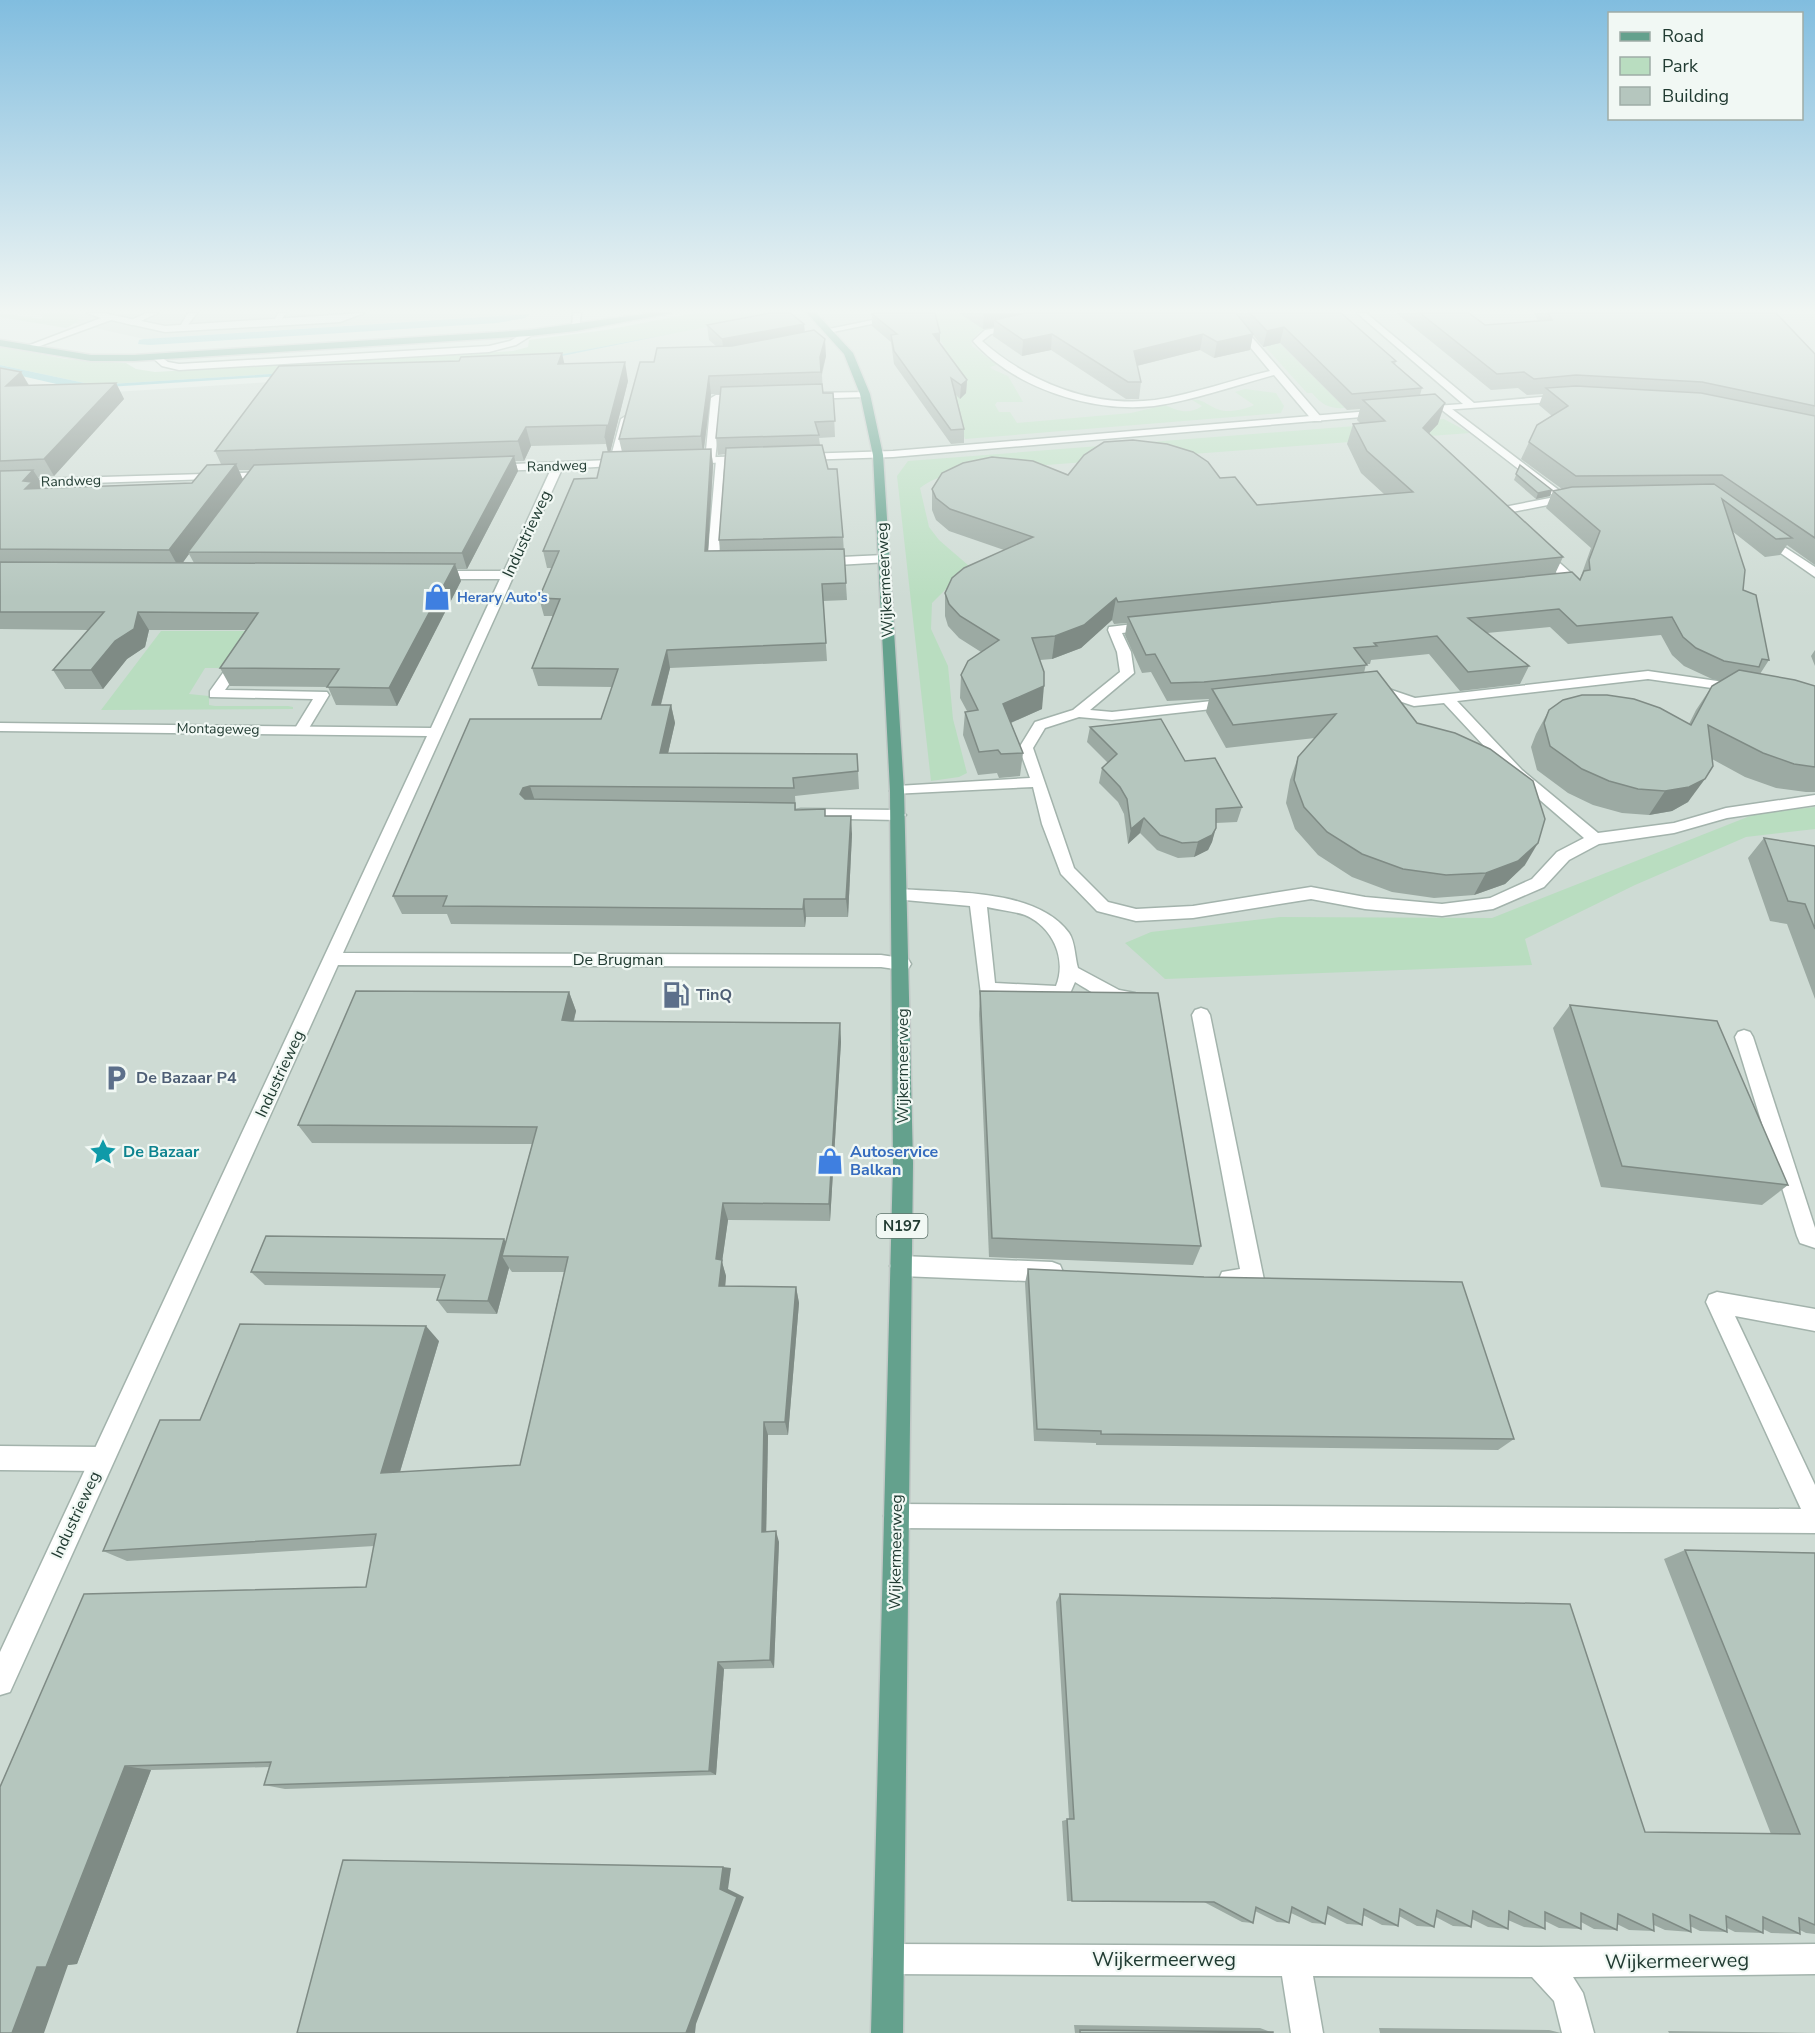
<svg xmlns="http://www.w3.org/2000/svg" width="1815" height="2033" viewBox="0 0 1815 2033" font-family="'Nunito Sans',sans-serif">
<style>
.built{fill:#cedbd4}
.green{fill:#b9ddc0}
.water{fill:#88cbd1}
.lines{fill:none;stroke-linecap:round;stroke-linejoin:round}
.lane-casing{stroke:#a3b3ac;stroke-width:3}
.street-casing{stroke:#a3b3ac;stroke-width:3}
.primary-casing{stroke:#c1c8c6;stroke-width:3}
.lane{fill:#fff;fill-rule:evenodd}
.street{fill:#fff;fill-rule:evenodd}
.primary{fill:#64a18d;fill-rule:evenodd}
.wall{fill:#9caaa3;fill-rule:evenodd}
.shaded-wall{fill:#7f8b85}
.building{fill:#b5c6be;stroke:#7f8b85;stroke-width:1.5}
.labels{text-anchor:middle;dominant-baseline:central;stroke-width:4.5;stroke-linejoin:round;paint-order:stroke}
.far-street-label{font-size:14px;fill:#213b32;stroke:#f1f8f4}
.far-shop-label{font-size:14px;font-weight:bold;fill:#366cbe;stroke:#f1f8f4;text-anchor:start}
.shield{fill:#f1f8f4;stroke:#5f746c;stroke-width:1.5}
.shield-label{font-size:15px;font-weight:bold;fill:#213b32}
.street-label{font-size:16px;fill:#213b32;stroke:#f1f8f4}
.service-label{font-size:16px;font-weight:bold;fill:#4e5e75;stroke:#f1f8f4;text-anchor:start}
.culture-label{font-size:16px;font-weight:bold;fill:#0d838f;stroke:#f1f8f4;text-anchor:start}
.shop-label{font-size:16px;font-weight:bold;fill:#366cbe;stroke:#f1f8f4;text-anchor:start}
.near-street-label{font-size:20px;fill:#213b32;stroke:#f1f8f4}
</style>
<rect width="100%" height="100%" fill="#e0ebe5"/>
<g class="built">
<path d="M 29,313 L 536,313 L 144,339 Z"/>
<path d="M 783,313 L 1815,313 L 1815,2033 L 0,2033 L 0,380 L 67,395 L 287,381 L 531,359 Z"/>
</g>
<g class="green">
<path d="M 0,313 L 41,319 L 45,314 L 42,313 L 65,313 L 78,317 L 79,321 L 66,328 L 0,317 Z"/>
<path d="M 695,313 L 783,313 L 547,357 L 94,385 L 0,365 L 0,346 L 66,359 L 126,363 L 136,369 L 155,372 L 513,351 L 528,347 L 529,340 L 606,330 Z"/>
<path d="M 926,313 L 1070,313 L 980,331 L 971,341 L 972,346 L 997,365 L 990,367 L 992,369 L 1008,376 L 1023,402 L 997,402 L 995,405 L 999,412 L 1010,412 L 1017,423 L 1131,413 L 1165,405 C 1178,411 1189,415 1202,406 L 1192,400 C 1203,398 1209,407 1220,410 C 1229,413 1246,409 1254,405 L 1235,392 L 1245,389 L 1276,393 L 1284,406 L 1281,413 L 965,439 L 932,347 L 944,345 L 932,330 Z"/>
<path d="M 1249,313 L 1345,408 C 1330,409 1322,405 1312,393 L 1307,393 L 1261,342 Z"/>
<path d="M 1444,419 L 1470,433 L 993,469 C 968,472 940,472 920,488 L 929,527 L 939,540 L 976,572 L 946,589 L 932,603 L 931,629 L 948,666 L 953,719 L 967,773 L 959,777 L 931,781 L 897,476 L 908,461 Z"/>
<path d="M 161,631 L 249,631 L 225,668 L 205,668 L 189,694 L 209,696 L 209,705 L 215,706 L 288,706 L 293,707 L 293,709 L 101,710 Z"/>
<path d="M 1815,807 L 1815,829 L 1746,837 L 1635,885 L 1525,939 L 1532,965 L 1165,979 L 1125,943 L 1151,932 L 1280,917 L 1492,918 L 1755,814 Z"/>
</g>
<g class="water">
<path d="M 530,314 L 525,318 L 497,323 L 150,345 L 138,344 L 139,340 L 144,339 Z"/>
<path d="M 675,333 L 547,359 L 92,388 L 74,388 L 0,371 L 0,365 L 94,385 L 547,357 Z"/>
</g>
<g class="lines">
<defs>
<g id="lane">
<path d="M 146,313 L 158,313 L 132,325 L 125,323 Z"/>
<path d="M 188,313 L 197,313 L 184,330 L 178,330 Z"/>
<path d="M 278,313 L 286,313 L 277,326 L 273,323 Z"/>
<path d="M 573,313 L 581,313 L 579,330 L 572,328 Z"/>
<path d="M 1222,313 L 1231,313 L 1321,417 L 1321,421 L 1313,421 L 1274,375 C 1234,386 1195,400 1154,406 C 1092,413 1014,388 973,341 L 985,330 L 1020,324 L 1020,328 L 991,334 L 982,341 C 1028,382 1093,408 1155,400 C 1194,394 1232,380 1270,371 Z"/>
<path d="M 529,330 L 533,333 L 532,335 L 516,345 L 489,352 L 179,370 L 162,366 L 153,358 L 158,355 L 168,362 L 179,364 L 489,346 L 510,341 Z"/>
<path d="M 868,392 L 868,396 L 865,397 L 808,399 L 803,396 L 808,393 Z"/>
<path d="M 716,395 L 745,395 L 750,398 L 745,401 L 721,401 L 715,461 L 710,464 L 705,461 L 711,398 Z"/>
<path d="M 1442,406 L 1448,406 L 1568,497 L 1568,501 L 1507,513 L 1511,517 L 1509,519 L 1501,519 L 1492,511 L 1494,509 L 1555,497 L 1442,410 Z"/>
<path d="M 721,457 L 726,460 L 719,560 L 729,564 C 724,569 712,569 707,564 L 716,460 Z"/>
<path d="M 1763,533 L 1815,567 L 1815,577 L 1759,538 L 1757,536 Z"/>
<path d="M 1536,549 L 1544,549 L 1579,580 L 1579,586 L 1562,587 L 1560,584 L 1565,581 L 1536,553 Z"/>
<path d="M 884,555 L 888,556 L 888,562 L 820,566 L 814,562 L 820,558 Z"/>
<path d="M 1150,622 L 1156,626 L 1155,629 L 1122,633 L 1131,652 L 1134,673 L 1090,710 L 1112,712 L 1230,699 L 1237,703 L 1230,707 L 1112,720 L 1079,717 L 1045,728 L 1033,748 L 1074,868 L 1108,902 L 1136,909 L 1193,906 L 1311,887 L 1365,897 L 1442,904 L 1490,898 L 1532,879 L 1557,852 L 1584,838 L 1512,776 L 1444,703 L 1414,706 L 1369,691 L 1367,688 L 1374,684 L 1415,698 L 1648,671 L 1745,685 L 1745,691 L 1740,692 L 1648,679 L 1457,701 L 1522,770 L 1598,833 L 1674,823 L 1726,808 L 1815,795 L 1815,805 L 1727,818 L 1674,833 L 1599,844 L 1569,860 L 1544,887 L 1493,909 L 1442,916 L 1365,909 L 1311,899 L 1193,918 L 1136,921 L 1097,911 L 1061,874 L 1042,824 L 1033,787 L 892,794 L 890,791 L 897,786 L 1030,778 L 1019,748 L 1035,722 L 1073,710 L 1120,672 L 1117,652 L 1108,630 L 1109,627 Z"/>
<path d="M 240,655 L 247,659 L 225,690 L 327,692 L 329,695 L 306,733 L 301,734 L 294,730 L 313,699 L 210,697 L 210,691 L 235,656 Z"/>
<path d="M 801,809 L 898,810 L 906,815 L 898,820 L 796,818 L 793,814 L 796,810 Z"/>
<path d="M 900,889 C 950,893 1036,888 1069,933 C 1075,941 1075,958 1078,968 L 1119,990 L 1135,993 L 1138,998 L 1135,1003 C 1115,1009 1092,992 1075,982 L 1068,998 L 1062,1000 L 981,994 L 970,906 L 894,899 L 892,895 L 894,891 ZM 987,907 C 999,910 1013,911 1025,915 C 1053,927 1067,959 1056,986 L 995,983 Z"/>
<path d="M 1201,1008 L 1207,1010 L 1210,1015 L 1264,1280 L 1261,1287 C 1249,1292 1234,1291 1222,1286 L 1219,1279 L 1222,1272 L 1240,1269 L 1192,1015 L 1195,1010 Z"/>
<path d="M 1744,1030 L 1750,1032 L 1753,1037 L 1815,1228 L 1815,1248 L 1800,1243 L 1797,1236 L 1735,1037 L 1738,1032 Z"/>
<path d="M 901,1256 L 1052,1262 L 1060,1265 L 1063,1272 L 1060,1279 L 1052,1282 L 901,1276 L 893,1273 L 890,1266 L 893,1259 Z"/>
<path d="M 1717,1292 L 1815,1309 L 1815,1331 L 1735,1316 L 1815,1485 L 1815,1533 L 896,1528 L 887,1525 L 884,1516 L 887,1507 L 896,1504 L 1801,1509 L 1706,1302 L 1709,1295 Z"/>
<path d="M 0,1446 L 102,1447 L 110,1451 L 114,1459 L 110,1467 L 102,1471 L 0,1470 Z"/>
</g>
<g id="street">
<path d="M 87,313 L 103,313 L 165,326 L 364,313 L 340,322 L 165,332 L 111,320 L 29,350 L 22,348 L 101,318 Z"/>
<path d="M 907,313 L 925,313 L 828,333 L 824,330 Z"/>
<path d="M 1357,313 L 1366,313 L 1474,403 L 1564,395 L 1569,398 L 1564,401 L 1418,412 L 1416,410 L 1421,407 L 1463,404 Z"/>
<path d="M 1382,410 L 1387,413 L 1385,415 L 893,457 L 802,460 L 797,457 L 802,454 L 893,451 Z"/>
<path d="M 626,416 L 631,419 L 620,460 L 629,461 L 629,465 L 562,469 L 343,953 L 881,955 L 908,959 L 911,964 L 908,969 L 902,970 L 881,967 L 338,965 L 10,1692 L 0,1695 L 0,1652 L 427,736 L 0,731 L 0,723 L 431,728 L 500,579 L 434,579 L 428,575 L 434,571 L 504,571 L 551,469 L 493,471 L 488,468 L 493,465 L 610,460 L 621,419 Z"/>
<path d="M 748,456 L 752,457 L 752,461 L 688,464 L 683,461 L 688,458 Z"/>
<path d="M 275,472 L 275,476 L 271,477 L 0,486 L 0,480 Z"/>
<path d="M 888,1944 L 1539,1947 L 1815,1944 L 1815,1974 L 1573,1977 L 1583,1993 L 1594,2033 L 1562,2033 L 1554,2001 L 1532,1977 L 1313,1976 L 1323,2033 L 1291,2033 L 1282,1976 L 888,1974 L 877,1970 L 873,1959 L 877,1948 Z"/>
</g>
<g id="primary">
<path d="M 651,313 L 671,313 L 576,331 L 529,336 L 134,361 L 91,361 L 0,346 L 0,340 L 91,355 L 134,355 L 529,330 Z"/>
<path d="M 807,313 L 816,313 L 853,353 L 870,394 L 883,455 L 904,791 L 913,1163 L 903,2033 L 871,2033 L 893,1163 L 890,791 L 873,455 L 860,394 L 844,354 Z"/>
</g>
</defs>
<use href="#lane" class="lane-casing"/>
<use href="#street" class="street-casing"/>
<use href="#primary" class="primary-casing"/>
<use href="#lane" class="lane"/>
<use href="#street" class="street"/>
<use href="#primary" class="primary"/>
</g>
<g class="wall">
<path d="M 959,313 L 1341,313 L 1396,361 L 1395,365 L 1422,388 L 1420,395 L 1438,424 L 1429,433 L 1563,557 L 1555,574 L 1580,579 L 1591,548 L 1546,508 L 1553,491 L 1562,489 L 1521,459 L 1529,442 L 1552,416 L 1539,405 L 1543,394 L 1527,395 L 1518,388 L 1491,390 L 1396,313 L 1469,313 L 1485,325 L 1538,321 L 1534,313 L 1776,313 L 1815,354 L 1815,565 L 1787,545 L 1780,555 L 1765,557 L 1732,531 L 1743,590 L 1769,660 L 1760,674 L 1815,686 L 1815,792 L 1806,792 L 1776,788 L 1745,777 L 1712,759 L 1688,802 L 1672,811 L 1649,815 L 1622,813 L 1593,805 L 1568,793 L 1537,770 L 1531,747 L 1536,734 L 1549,710 L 1689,724 L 1696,710 L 1712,686 L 1722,681 L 1712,679 L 1684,666 L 1672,655 L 1661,635 L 1568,644 L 1550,627 L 1487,633 L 1529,666 L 1520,684 L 1460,691 L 1429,654 L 1371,660 L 1370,664 L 1366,664 L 1364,673 L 1525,865 L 1505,884 L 1474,895 L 1434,898 L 1392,892 L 1352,877 L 1318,855 L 1295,829 L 1286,803 L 1290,780 L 1298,757 L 1315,738 L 1226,748 L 1206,712 L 1209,699 L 1167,701 L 1151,672 L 1142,673 L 1125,635 L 1127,623 L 1114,624 L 1112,620 L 1081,648 L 1052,659 L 1040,660 L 1042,709 L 1011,723 L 1023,753 L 1020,776 L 999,778 L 997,773 L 978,775 L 963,735 L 965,712 L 967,711 L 960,698 L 961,675 L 981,652 L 959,638 L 948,626 L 945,616 L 945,593 L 1004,550 L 949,531 L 936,520 L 932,510 L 932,489 L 1068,475 L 1220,478 L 1257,505 L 1384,494 L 1361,473 L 1347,444 L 1353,424 L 1360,423 L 1357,420 L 1360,409 L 1347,410 L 1280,343 L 1263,347 L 1253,335 L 1250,350 L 1214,358 L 1200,350 L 1137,366 L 1141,382 L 1139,399 L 1126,399 L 1051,350 L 1022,356 L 993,336 L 994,327 L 983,329 Z"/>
<path d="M 872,314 L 940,343 L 967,380 L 966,393 L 960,399 L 956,395 L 964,429 L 964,443 L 951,444 L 894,364 L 891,342 L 872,326 Z"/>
<path d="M 804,324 L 805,332 L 826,356 L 822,375 L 823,393 L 833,393 L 835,437 L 819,438 L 820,445 L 843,537 L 847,600 L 823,601 L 827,661 L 670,668 L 661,705 L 671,705 L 675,723 L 668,753 L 858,771 L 859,789 L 795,796 L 796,810 L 826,816 L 852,834 L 848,917 L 806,917 L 805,927 L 451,924 L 447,914 L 402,914 L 393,896 L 601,719 L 612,687 L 538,686 L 532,668 L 553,616 L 544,616 L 539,598 L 552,568 L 547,568 L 543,551 L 597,478 L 608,452 L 606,444 L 531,446 L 524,461 L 515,461 L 518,471 L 467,569 L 457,569 L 461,581 L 397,706 L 336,705 L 328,687 L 230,686 L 220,668 L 246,630 L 149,630 L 145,647 L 127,659 L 103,689 L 65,689 L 53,670 L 89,630 L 0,629 L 0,368 L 21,372 L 29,385 L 116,383 L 124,399 L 54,476 L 38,477 L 44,487 L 43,488 L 192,483 L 221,464 L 215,451 L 564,364 L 628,381 L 610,452 L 622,452 L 619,439 L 654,362 L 716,346 L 709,340 L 707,325 ZM 711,394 L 720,394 L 716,438 L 718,455 L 725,454 L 719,540 L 720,551 L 708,551 L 713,465 L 711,449 L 704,449 ZM 239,470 L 251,470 L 243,480 ZM 189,554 L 194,563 L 183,562 Z"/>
<path d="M 1520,465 L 1550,496 L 1536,499 L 1514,480 Z"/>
<path d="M 1815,650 L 1815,666 L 1811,656 Z"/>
<path d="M 1090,727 L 1185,761 L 1242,807 L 1237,822 L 1216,823 L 1212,842 L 1208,850 L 1194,857 L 1178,858 L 1157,850 L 1140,833 L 1128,844 L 1124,814 L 1118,802 L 1099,783 L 1102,768 L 1108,763 L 1087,742 Z"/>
<path d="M 1764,838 L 1815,846 L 1815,999 L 1787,924 L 1770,921 L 1748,858 Z"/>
<path d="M 980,991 L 1201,1246 L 1193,1265 L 989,1257 L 979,1014 Z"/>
<path d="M 569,992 L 576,1011 L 574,1021 L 840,1023 L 841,1042 L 830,1221 L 728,1220 L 722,1262 L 726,1276 L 725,1286 L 796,1287 L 799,1303 L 788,1435 L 768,1435 L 766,1532 L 779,1542 L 774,1668 L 724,1669 L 716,1775 L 285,1789 L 264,1785 L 269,1767 L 151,1770 L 77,1964 L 68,1965 L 0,1787 L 366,1587 L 374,1546 L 127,1561 L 103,1551 L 200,1420 L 439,1341 L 400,1472 L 520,1465 L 564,1272 L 512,1272 L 509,1268 L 497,1314 L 447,1313 L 437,1300 L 441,1288 L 265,1285 L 251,1272 L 506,1242 L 532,1144 L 312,1143 L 298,1125 Z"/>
<path d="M 1570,1005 L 1788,1185 L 1762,1205 L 1601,1187 L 1553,1028 Z"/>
<path d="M 1028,1269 L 1514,1439 L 1498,1450 L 1096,1445 L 1096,1443 L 1034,1441 L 1025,1283 Z"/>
<path d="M 1685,1550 L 1815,1553 L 1815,1934 L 1806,1933 L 1800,1930 L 1800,1934 L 1771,1933 L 1763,1929 L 1763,1933 L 1735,1932 L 1727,1928 L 1727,1932 L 1700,1931 L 1690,1926 L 1691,1932 L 1665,1930 L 1654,1925 L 1654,1931 L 1629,1930 L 1617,1924 L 1617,1930 L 1594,1929 L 1581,1922 L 1581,1929 L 1559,1928 L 1545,1921 L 1545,1929 L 1524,1927 L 1508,1920 L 1508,1929 L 1488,1927 L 1472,1919 L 1471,1927 L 1453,1926 L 1436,1917 L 1434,1927 L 1417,1926 L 1399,1916 L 1398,1926 L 1382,1925 L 1363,1915 L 1362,1925 L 1347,1924 L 1327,1914 L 1325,1924 L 1312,1923 L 1291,1913 L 1289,1923 L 1277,1922 L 1255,1911 L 1253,1923 L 1242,1922 L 1204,1902 L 1067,1901 L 1062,1821 L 1069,1819 L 1056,1602 L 1060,1594 L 1645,1832 L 1771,1834 L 1664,1559 Z"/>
<path d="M 1074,2025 L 1260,2028 L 1273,2033 L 1075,2033 Z"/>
<path d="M 1379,2028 L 1549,2030 L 1561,2033 L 1380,2033 Z"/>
<path d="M 1668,2031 L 1815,2033 L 1669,2033 Z"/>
</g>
<g class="shaded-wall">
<path d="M 984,313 L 1054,313 L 994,320 L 994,327 L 983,329 Z"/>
<path d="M 804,324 L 805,339 L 724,354 L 722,339 Z"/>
<path d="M 1284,327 L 1280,343 L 1263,347 L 1267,331 Z"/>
<path d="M 940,333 L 940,346 L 933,334 Z"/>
<path d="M 1052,334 L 1051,350 L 1022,356 L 1023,340 Z"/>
<path d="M 1203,334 L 1200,350 L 1132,367 L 1134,351 Z"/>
<path d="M 1253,334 L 1250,350 L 1214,358 L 1217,342 Z"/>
<path d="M 825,339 L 826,356 L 821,375 L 820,357 Z"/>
<path d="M 562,353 L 566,371 L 558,364 Z"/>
<path d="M 625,362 L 628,381 L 609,457 L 605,438 Z"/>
<path d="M 21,372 L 30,388 L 6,386 Z"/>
<path d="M 709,376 L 711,394 L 703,455 L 701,436 Z"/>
<path d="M 967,380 L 966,393 L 960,399 L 961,385 Z"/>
<path d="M 116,383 L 124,399 L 54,476 L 44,459 Z"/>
<path d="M 1445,403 L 1438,424 L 1415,448 L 1423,428 Z"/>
<path d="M 526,427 L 531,446 L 524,461 L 518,441 Z"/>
<path d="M 711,449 L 713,465 L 707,569 L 705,551 Z"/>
<path d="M 514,456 L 518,471 L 467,569 L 462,553 Z"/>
<path d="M 236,464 L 243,480 L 188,552 L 189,554 L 179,568 L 169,550 Z"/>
<path d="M 33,470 L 44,487 L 39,492 L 36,506 L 23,481 Z"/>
<path d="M 1552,490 L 1550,496 L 1536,499 L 1538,493 Z"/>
<path d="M 455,564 L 461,581 L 397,706 L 389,688 Z"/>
<path d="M 1116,598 L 1112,620 L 1081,648 L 1052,659 L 1055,636 Z"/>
<path d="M 138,612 L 149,630 L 145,647 L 127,659 L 103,689 L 91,670 Z"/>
<path d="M 667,650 L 670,668 L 656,723 L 652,705 Z"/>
<path d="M 1044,686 L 1042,709 L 1001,727 L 1003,704 Z"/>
<path d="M 671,705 L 675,723 L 664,771 L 660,753 Z"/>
<path d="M 1705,779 L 1688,802 L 1672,811 L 1649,815 L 1665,791 Z"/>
<path d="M 530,786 L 536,804 L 529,806 L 520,794 L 523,788 Z"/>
<path d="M 851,816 L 852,834 L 848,917 L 846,899 Z"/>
<path d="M 1144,818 L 1140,833 L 1128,844 L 1131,829 Z"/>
<path d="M 1216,828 L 1212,842 L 1208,850 L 1194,857 L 1198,842 Z"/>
<path d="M 1538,843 L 1525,865 L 1505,884 L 1474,895 L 1486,873 Z"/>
<path d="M 804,899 L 806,917 L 805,927 L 803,909 Z"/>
<path d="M 569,992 L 576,1011 L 569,1038 L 562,1020 Z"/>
<path d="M 840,1023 L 841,1042 L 830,1221 L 829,1204 Z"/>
<path d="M 723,1203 L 728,1220 L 722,1262 L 726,1276 L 724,1301 L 719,1286 L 716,1259 Z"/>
<path d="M 504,1239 L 513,1253 L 502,1256 L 509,1268 L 497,1314 L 488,1301 Z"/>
<path d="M 796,1287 L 799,1303 L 788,1435 L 785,1422 Z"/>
<path d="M 426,1326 L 439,1341 L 396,1485 L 381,1473 Z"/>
<path d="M 764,1422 L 768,1435 L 766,1543 L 762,1532 Z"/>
<path d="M 776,1531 L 779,1542 L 774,1668 L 770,1660 Z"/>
<path d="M 718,1662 L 724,1669 L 716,1775 L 709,1771 Z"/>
<path d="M 125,1766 L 151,1770 L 77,1964 L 68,1965 L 44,2033 L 12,2033 L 37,1967 Z"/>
<path d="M 723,1867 L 731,1868 L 728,1889 L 744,1897 L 696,2024 L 695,2033 L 686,2033 L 720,1889 Z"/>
</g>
<g class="building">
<path d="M 770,313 L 790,313 L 804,324 L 722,339 L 707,325 Z"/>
<path d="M 875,313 L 935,313 L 940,333 L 933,334 L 967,380 L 961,385 L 951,378 L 964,429 L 951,430 L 894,351 L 891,335 L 897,334 L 872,314 Z"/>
<path d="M 1026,313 L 1236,313 L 1253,334 L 1217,342 L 1203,334 L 1134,351 L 1141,382 L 1128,382 L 1052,334 L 1023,340 L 994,320 Z"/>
<path d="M 1250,313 L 1341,313 L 1396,361 L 1392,362 L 1422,388 L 1352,394 L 1284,327 L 1267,331 Z"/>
<path d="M 1420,313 L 1469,313 L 1485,325 L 1552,320 L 1548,313 L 1776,313 L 1815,354 L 1815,406 L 1702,382 L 1576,375 L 1534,379 L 1524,372 L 1497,374 Z"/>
<path d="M 814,330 L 825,339 L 820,357 L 821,372 L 709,376 L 701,436 L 619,439 L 640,362 L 654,362 L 657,348 L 732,346 Z"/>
<path d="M 562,353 L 558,364 L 625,362 L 605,438 L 607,425 L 526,427 L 518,441 L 215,451 L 279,366 L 459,361 L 461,357 Z"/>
<path d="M 0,368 L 21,372 L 6,386 L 116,383 L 44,459 L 0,461 Z"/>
<path d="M 822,384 L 823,393 L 833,393 L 835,421 L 815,422 L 819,435 L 716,438 L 721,387 Z"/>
<path d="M 1576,386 L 1701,393 L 1815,416 L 1815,538 L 1722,475 L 1576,476 L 1529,442 L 1537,425 L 1568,406 L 1546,388 Z"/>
<path d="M 1435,394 L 1445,403 L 1423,428 L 1563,557 L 1118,602 L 1116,598 L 1084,625 L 1055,636 L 1032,638 L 1044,672 L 1044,686 L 1003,704 L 1023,753 L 1001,754 L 998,750 L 979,752 L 965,712 L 978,710 L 961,675 L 968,661 L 999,640 L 960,616 L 949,604 L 945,593 L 952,578 L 964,568 L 1033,537 L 950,509 L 936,498 L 932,489 L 942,473 L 963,463 L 992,457 L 1033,461 L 1068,475 L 1084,455 L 1104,442 L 1133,440 L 1167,444 L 1193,452 L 1208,462 L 1220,478 L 1235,477 L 1257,505 L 1413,492 L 1367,451 L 1353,424 L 1385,421 L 1363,400 Z"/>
<path d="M 822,445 L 828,469 L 837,469 L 843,537 L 719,540 L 726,448 Z"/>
<path d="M 711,449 L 705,551 L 844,549 L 846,583 L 822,584 L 826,643 L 667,650 L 652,705 L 671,705 L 660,753 L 857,754 L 858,771 L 793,778 L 794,788 L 530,786 L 523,788 L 520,794 L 525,799 L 795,803 L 795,810 L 825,809 L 825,816 L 851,816 L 846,899 L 804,899 L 803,909 L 443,906 L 447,896 L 393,896 L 470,719 L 601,719 L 618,669 L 532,668 L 560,599 L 539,598 L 559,551 L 543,551 L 574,479 L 597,478 L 603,452 Z"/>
<path d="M 514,456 L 462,553 L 188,552 L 254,465 Z"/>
<path d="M 236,464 L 169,550 L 0,549 L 0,471 L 33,470 L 23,481 L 32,482 L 25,489 L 192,483 L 207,465 Z"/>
<path d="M 1520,465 L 1552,490 L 1538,493 L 1516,474 Z"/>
<path d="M 1714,484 L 1792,538 L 1776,539 L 1722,499 L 1745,570 L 1743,590 L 1756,595 L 1769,660 L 1762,659 L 1759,667 L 1724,661 L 1696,648 L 1683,637 L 1672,617 L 1577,626 L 1559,609 L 1468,618 L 1529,666 L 1468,672 L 1437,636 L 1374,643 L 1377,646 L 1354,648 L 1367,665 L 1204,682 L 1171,683 L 1155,654 L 1146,655 L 1128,617 L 1572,572 L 1580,580 L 1584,571 L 1590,570 L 1589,560 L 1600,531 L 1553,491 L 1572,487 Z"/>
<path d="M 0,562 L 455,564 L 389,688 L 327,687 L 339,669 L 220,668 L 258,613 L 138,612 L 134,629 L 115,641 L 91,670 L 53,670 L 104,612 L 0,612 Z"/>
<path d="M 1739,670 L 1795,680 L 1815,686 L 1815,767 L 1794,764 L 1763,753 L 1708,725 L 1713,766 L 1705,779 L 1689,787 L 1665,791 L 1638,789 L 1609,781 L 1582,769 L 1550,746 L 1544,723 L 1549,710 L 1563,700 L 1582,695 L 1607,695 L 1634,699 L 1660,708 L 1691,725 L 1712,686 Z"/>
<path d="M 1377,671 L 1417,723 L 1455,733 L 1490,749 L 1533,781 L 1545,819 L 1538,843 L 1518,861 L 1486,873 L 1446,875 L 1403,869 L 1362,854 L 1327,832 L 1304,807 L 1294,780 L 1298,757 L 1336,714 L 1233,725 L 1212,689 Z"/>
<path d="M 1161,719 L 1185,761 L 1215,758 L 1242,807 L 1216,809 L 1216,828 L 1212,835 L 1198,842 L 1182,843 L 1160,835 L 1144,818 L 1131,829 L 1127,799 L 1120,787 L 1102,768 L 1117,754 L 1090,727 Z"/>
<path d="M 1764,838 L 1815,846 L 1815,929 L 1805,904 L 1788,901 Z"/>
<path d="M 356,991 L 569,992 L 562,1020 L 571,1021 L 840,1023 L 829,1204 L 723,1203 L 716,1259 L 722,1260 L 719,1286 L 796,1287 L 785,1422 L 764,1422 L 762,1532 L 776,1531 L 770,1660 L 718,1662 L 709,1771 L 264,1785 L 271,1762 L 125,1766 L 46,1967 L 37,1967 L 12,2033 L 0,2033 L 0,1787 L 84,1594 L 366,1587 L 376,1534 L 103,1551 L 160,1420 L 200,1420 L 240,1324 L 426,1326 L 381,1473 L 520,1465 L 568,1257 L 502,1256 L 537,1127 L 298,1125 Z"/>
<path d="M 980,991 L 1158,993 L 1201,1246 L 992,1238 Z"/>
<path d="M 1570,1005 L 1717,1021 L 1788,1185 L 1622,1166 Z"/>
<path d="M 266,1236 L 504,1239 L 488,1301 L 437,1300 L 445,1275 L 251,1272 Z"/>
<path d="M 1028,1269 L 1204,1277 L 1462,1282 L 1514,1439 L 1101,1434 L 1101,1431 L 1037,1429 Z"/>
<path d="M 1685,1550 L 1815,1553 L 1815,1925 L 1799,1918 L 1800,1934 L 1763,1917 L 1763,1933 L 1726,1916 L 1727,1932 L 1690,1915 L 1691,1932 L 1653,1914 L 1654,1931 L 1618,1914 L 1617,1930 L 1581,1913 L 1581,1929 L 1545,1912 L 1545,1929 L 1509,1911 L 1508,1929 L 1473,1911 L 1471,1927 L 1437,1910 L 1434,1927 L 1400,1909 L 1398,1926 L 1364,1909 L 1362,1925 L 1328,1907 L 1325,1924 L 1292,1907 L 1289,1923 L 1256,1907 L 1253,1923 L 1214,1902 L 1072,1901 L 1067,1819 L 1074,1819 L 1060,1594 L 1570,1604 L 1645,1832 L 1800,1834 Z"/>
<path d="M 343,1860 L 723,1867 L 720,1889 L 737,1897 L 686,2033 L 297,2033 Z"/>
<path d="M 1080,2030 L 1273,2032 L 1273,2033 L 1080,2033 Z"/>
</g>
<linearGradient id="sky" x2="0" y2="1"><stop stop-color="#81bddf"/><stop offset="0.52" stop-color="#f1f6f3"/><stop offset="1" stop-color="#f1f6f3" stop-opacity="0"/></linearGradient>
<rect width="1815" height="598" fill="url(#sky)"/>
<defs>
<symbol id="shop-bare" viewBox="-9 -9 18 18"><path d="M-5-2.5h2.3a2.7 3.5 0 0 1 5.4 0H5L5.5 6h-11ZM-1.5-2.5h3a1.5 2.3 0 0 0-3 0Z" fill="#3f7fe0" stroke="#f1f8f4" stroke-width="2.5" paint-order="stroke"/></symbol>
<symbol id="fuel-bare" viewBox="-9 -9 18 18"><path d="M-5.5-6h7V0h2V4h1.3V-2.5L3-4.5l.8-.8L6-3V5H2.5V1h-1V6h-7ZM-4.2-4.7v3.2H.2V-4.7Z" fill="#5c6f8a" stroke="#f1f8f4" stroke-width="2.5" paint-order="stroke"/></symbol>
<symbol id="parking-bare" viewBox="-9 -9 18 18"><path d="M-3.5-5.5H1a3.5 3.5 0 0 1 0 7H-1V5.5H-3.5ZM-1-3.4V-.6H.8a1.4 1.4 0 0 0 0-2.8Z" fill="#5c6f8a" stroke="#f1f8f4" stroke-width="2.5" paint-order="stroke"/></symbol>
<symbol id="sight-bare" viewBox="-9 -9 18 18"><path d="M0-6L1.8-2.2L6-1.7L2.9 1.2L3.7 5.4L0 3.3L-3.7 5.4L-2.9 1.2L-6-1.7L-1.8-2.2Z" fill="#0f9aa8" stroke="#f1f8f4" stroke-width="2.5" paint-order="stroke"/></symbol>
</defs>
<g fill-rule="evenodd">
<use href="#shop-bare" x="418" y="578" width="38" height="38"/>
<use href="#fuel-bare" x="657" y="976" width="38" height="38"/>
<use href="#parking-bare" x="97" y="1059" width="38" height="38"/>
<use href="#sight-bare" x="84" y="1133" width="38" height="38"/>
<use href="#shop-bare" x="811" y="1142" width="38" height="38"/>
</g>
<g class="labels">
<g class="far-street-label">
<text transform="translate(557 466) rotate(-2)">Randweg</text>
<text transform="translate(71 481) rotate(-2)">Randweg</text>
<text transform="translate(218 729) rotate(1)">Montageweg</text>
</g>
<g class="far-shop-label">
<text x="457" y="597">Herary Auto's</text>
</g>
<rect class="shield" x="876.5" y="1214" width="51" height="24" rx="4.5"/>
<g class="shield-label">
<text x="902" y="1226">N197</text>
</g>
<g class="street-label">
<text transform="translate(527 534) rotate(-65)">Industrieweg</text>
<text transform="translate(885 580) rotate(-93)">Wijkermeerweg</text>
<text x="618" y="960">De Brugman</text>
<text transform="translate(903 1066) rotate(-90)">Wijkermeerweg</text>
<text transform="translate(280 1074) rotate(-65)">Industrieweg</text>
<text transform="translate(76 1515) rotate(-65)">Industrieweg</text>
<text transform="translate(896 1552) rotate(-89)">Wijkermeerweg</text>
</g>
<g class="service-label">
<text x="696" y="995">TinQ</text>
<text x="136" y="1078">De Bazaar P4</text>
</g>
<g class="culture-label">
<text x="123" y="1152">De Bazaar</text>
</g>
<g class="shop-label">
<text x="850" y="1152">Autoservice<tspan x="850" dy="18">Balkan</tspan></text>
</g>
<g class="near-street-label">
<text x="1164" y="1959">Wijkermeerweg</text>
<text transform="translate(1677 1961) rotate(-1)">Wijkermeerweg</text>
</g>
</g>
<rect x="1608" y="12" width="195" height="108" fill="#f1f8f4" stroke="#9eaca6" stroke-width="1.5"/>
<rect x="1620" y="32" width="30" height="9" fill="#64a18d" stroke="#9eaca6" stroke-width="1.5"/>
<text x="1662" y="42" font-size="18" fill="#213b32">Road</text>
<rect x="1620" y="57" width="30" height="18" fill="#b9ddc0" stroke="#9eaca6" stroke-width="1.5"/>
<text x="1662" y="72" font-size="18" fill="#213b32">Park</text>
<rect x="1620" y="87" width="30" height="18" fill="#b5c6be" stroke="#9eaca6" stroke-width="1.5"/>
<text x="1662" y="102" font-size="18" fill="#213b32">Building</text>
</svg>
